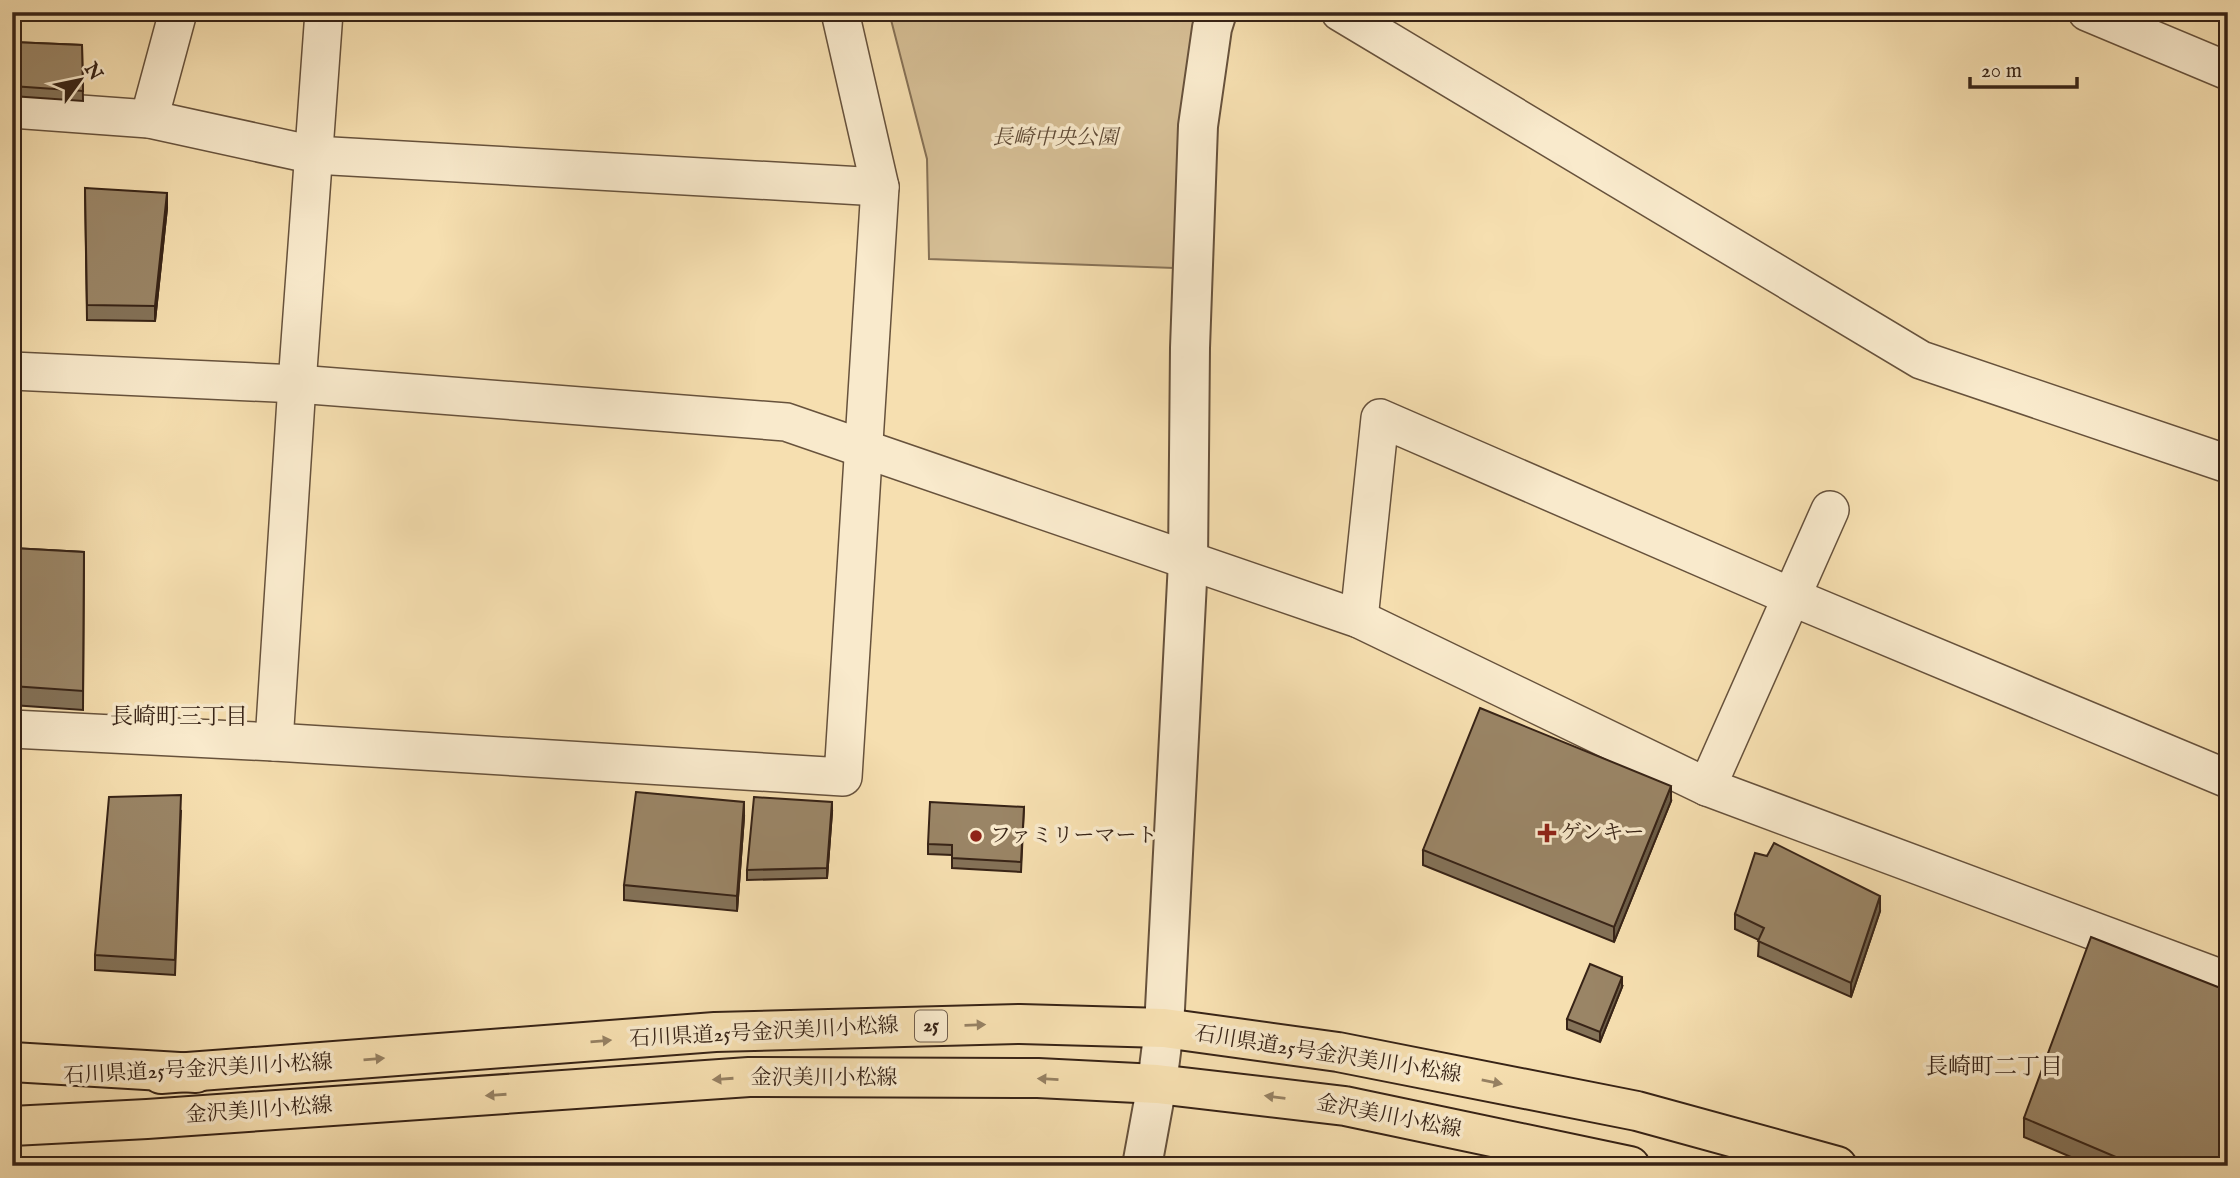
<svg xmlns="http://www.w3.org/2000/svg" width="2240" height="1178" viewBox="0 0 2240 1178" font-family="'IM FELL English','Noto Serif JP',serif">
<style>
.green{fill:#d6bf96;stroke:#867156;stroke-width:2}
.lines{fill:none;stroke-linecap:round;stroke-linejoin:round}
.minor-casing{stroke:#67523c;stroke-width:40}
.tertiary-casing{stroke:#67523c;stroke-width:42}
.primary-casing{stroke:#372316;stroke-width:42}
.motorway-casing{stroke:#372316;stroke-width:42}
.minor{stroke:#f9eacc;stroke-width:37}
.tertiary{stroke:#f9eacc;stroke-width:38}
.primary{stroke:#f6dfb0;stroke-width:38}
.motorway{stroke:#f6dfb0;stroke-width:38}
.wall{fill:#847258;stroke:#372316;stroke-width:2}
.shaded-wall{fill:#6c5d47;stroke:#372316;stroke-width:2}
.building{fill:#9a8566;stroke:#372316;stroke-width:2}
.oneway{fill:#968163}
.poi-dot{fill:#8f2418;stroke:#f9eacc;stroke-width:2.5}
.labels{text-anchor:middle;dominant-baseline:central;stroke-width:7;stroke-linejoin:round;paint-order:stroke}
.shield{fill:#f9eacc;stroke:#715f4d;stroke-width:2}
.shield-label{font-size:19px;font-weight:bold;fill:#372316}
.park-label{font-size:21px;font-style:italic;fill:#5f4a36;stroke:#f9eacc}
.poi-label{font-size:21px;fill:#372316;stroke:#f9eacc;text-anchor:start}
.street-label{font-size:21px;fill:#372316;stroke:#f9eacc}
.neighbourhood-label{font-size:23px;fill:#372316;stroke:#f9eacc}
</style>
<rect width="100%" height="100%" fill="#f6dfb0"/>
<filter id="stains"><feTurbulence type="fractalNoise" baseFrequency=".00286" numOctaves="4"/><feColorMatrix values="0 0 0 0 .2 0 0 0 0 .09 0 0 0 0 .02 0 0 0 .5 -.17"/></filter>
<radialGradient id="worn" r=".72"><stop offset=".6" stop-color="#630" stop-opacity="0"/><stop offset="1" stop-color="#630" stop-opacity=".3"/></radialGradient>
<path class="green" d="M 889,12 L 1197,12 L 1174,268 L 929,259 L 927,159 Z"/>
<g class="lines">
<defs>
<g id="minor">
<path d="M 1340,12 L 1921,360 L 2228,464"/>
<path d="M 2087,12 L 2228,71"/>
<path d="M 12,109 L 149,119 L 314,155 L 880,187"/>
<path d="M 149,119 L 178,12"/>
<path d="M 12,371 L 297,384 L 786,422 L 1359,619 L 1707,787 L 2228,981"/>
<path d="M 1359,619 L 1380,418 L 1792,597 L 2228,779"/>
<path d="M 12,729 L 274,742 L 843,777 L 880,187 L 840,12"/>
<path d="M 274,742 L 297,384 L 324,12"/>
<path d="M 1707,787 L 1830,510"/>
</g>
<path id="tertiary" d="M 1142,1166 L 1157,1084 L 1164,1028 L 1188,562 L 1190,348 L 1198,126 L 1212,28 L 1217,12"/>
<g id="primary">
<path d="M 161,1074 L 715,1032 L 1020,1024 L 1164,1028 L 1338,1052 L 1637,1111 L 1837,1166"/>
<path d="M 12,1126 L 147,1119 L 749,1077 L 1038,1078 L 1157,1084 L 1345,1106 L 1630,1166"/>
</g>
<path id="motorway" d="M 12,1062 L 196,1073"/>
</defs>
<use href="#minor" class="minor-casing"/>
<use href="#tertiary" class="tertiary-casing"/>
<use href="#primary" class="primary-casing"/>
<use href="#motorway" class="motorway-casing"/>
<use href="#minor" class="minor"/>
<use href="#tertiary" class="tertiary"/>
<use href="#primary" class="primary"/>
<use href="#motorway" class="motorway"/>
</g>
<g class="wall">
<path d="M 12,42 L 82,45 L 83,101 L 12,96 Z"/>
<path d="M 85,188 L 167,208 L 155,321 L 87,320 Z"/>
<path d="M 12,548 L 84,552 L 83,710 L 12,705 Z"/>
<path d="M 1671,801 L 1614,942 L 1423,865 L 1423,850 Z"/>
<path d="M 1024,807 L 1021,872 L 952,868 L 952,855 L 928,854 L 928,844 Z"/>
<path d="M 181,810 L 175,975 L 95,970 L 95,955 Z"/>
<path d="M 832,812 L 827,878 L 747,880 L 747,870 Z"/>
<path d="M 744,817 L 737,911 L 624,900 L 624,885 Z"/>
<path d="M 1767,856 L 1880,911 L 1851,997 L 1758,956 L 1759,940 L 1735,929 L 1735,914 Z"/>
<path d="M 1622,987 L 1600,1042 L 1567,1029 L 1567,1019 Z"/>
<path d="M 2024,1118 L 2228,1166 L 2092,1166 L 2024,1137 Z"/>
</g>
<g class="shaded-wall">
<path d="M 167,193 L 167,208 L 155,321 L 155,306 Z"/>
<path d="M 1671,786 L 1671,801 L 1614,942 L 1614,927 Z"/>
<path d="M 744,802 L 744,817 L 737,911 L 737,896 Z"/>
<path d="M 832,802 L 832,812 L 827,878 L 827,868 Z"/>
<path d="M 1880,896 L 1880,911 L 1851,997 L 1851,983 Z"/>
<path d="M 1622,977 L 1622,987 L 1600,1042 L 1600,1032 Z"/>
</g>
<g class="building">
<path d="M 12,42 L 82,45 L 83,91 L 12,86 Z"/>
<path d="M 85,188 L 167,193 L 155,306 L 87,305 Z"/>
<path d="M 12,548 L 84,552 L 83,691 L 12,686 Z"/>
<path d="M 1480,708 L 1671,786 L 1614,927 L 1423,850 Z"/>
<path d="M 636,792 L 744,802 L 737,896 L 624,885 Z"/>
<path d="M 181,795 L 175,960 L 95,955 L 109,797 Z"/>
<path d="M 754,797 L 832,802 L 827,868 L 747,870 Z"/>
<path d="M 930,802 L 1024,807 L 1021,862 L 952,858 L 952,845 L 928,844 Z"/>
<path d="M 1774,843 L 1880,896 L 1851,983 L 1758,941 L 1764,928 L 1735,914 L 1755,853 L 1767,856 Z"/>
<path d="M 2091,937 L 2228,991 L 2228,1166 L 2137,1166 L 2024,1118 Z"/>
<path d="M 1590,964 L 1622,977 L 1600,1032 L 1567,1019 Z"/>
<path d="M 159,1164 L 186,1166 L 159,1166 Z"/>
</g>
<defs><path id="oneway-solid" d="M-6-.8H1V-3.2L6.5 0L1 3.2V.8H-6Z" transform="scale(1.75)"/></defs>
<g class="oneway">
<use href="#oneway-solid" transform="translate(975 1025) rotate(-2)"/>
<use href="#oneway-solid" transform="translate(601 1041) rotate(-5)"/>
<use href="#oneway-solid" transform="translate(374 1059) rotate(-5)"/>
<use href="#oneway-solid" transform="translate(723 1079) rotate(176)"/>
<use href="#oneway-solid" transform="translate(1048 1079) rotate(-177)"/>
<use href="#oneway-solid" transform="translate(1492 1082) rotate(11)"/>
<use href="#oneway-solid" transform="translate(496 1095) rotate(176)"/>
<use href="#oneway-solid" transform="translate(1275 1097) rotate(-173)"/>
</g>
<g class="poi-dot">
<path d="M1543.5 822.5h7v7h7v7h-7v7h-7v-7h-7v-7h7z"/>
<circle cx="976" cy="836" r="7"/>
</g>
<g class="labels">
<rect class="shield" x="915" y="1010.5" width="32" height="31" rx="5"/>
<g class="shield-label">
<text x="931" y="1026">25</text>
</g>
<g class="park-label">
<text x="1055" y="138">長崎中央公園</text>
</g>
<g class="poi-label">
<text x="1561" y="833">ゲンキー</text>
<text x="990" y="836">ファミリーマート</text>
</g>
<g class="street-label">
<text transform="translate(764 1033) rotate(-3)">石川県道25号金沢美川小松線</text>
<text transform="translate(1328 1055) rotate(9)">石川県道25号金沢美川小松線</text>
<text transform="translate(198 1070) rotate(-3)">石川県道25号金沢美川小松線</text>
<text x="824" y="1078">金沢美川小松線</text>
<text transform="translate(259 1111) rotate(-4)">金沢美川小松線</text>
<text transform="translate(1389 1117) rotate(11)">金沢美川小松線</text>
</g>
<g class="neighbourhood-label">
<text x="179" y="717">長崎町三丁目</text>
<text x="1994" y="1067">長崎町二丁目</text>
</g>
</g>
<rect width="2240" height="1178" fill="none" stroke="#f6dfb0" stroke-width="42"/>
<rect x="14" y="14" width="2212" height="1150" fill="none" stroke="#372316" stroke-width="3.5"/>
<rect x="21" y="21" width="2198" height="1136" fill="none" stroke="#372316" stroke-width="2"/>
<g transform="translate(80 80) rotate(57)" stroke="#f9eacc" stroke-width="5" paint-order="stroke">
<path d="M0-5L12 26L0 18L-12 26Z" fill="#372316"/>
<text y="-10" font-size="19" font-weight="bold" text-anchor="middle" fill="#372316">N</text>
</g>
<path d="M1970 77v10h107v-10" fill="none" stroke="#372316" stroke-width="3.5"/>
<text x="1981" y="77" font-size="21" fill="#372316" stroke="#f9eacc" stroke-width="5" paint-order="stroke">20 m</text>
<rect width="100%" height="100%" filter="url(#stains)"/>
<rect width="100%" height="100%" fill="url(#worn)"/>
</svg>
